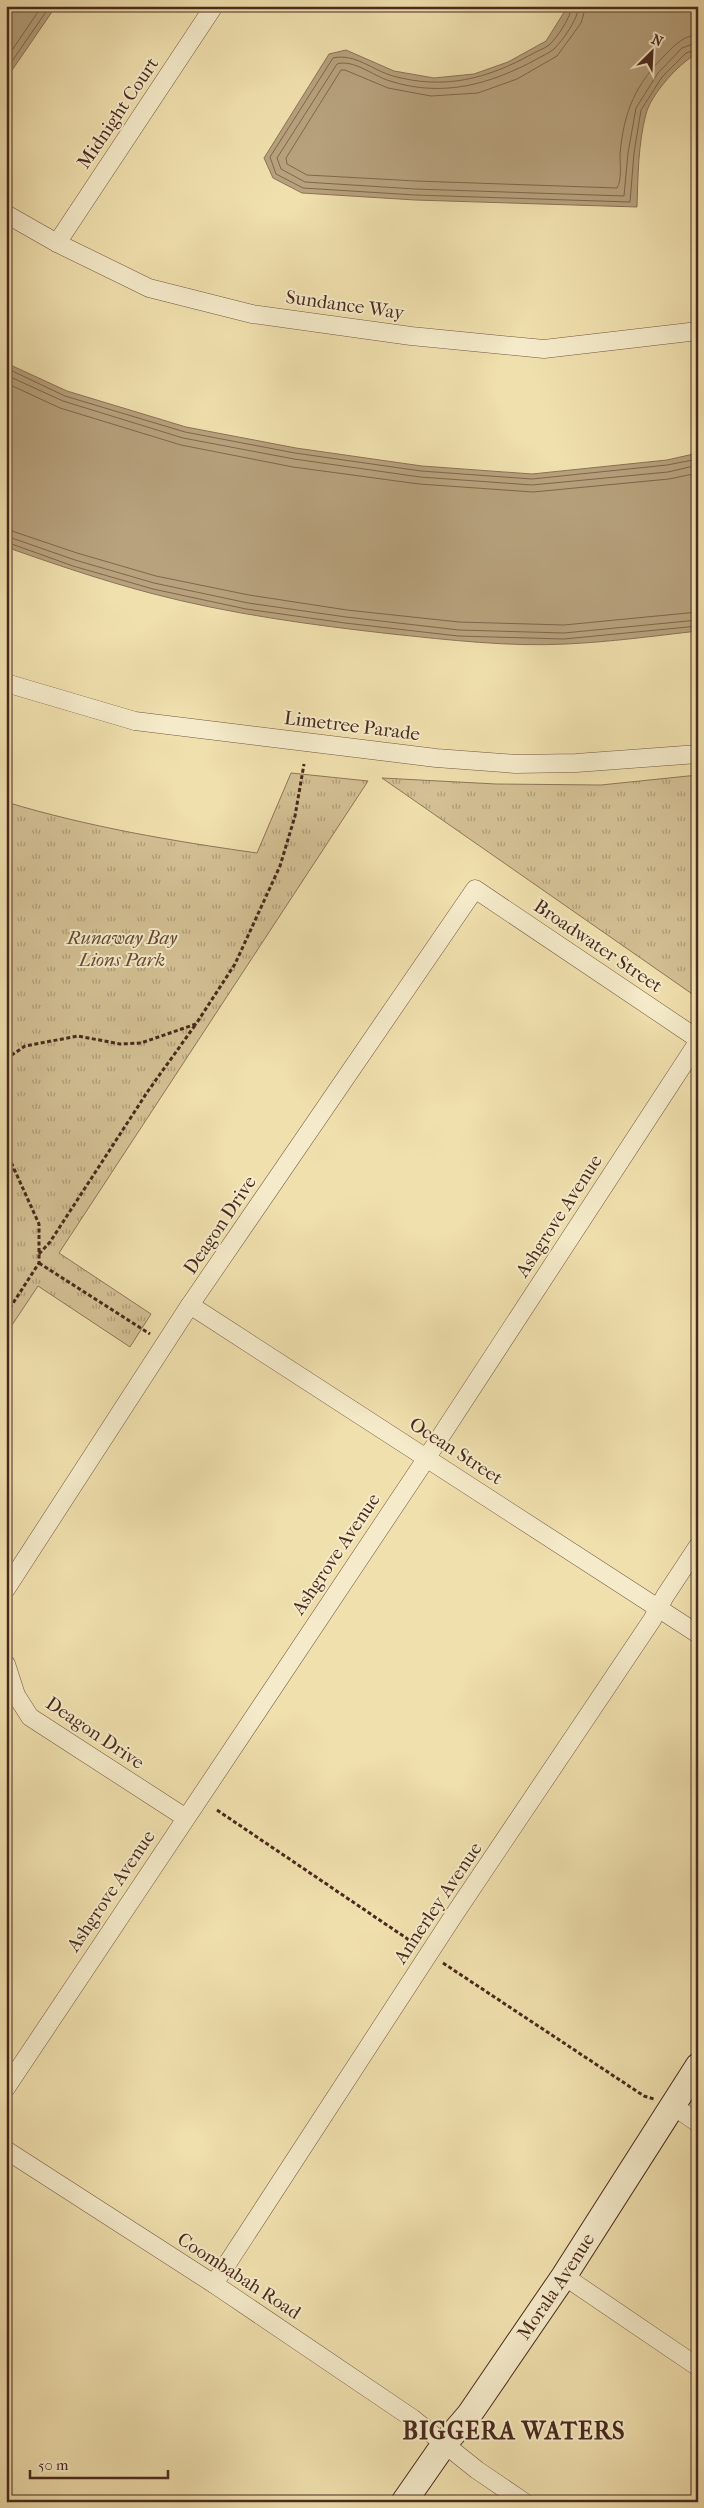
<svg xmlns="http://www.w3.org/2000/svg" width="704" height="2508" viewBox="0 0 704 2508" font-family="'IM FELL French Canon',serif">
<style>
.park{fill:url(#park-tufts);stroke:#8e7559}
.water{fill:#b7a27d;stroke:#8b7257}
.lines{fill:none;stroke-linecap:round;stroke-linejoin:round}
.shore{stroke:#80664d;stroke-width:1}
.minor-casing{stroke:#735741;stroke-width:19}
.secondary-casing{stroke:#49291d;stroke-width:27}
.path{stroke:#49291d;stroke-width:3;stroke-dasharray:4 2.5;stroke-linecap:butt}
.minor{stroke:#f5ebca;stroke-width:18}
.secondary{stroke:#f5ebca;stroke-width:25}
.labels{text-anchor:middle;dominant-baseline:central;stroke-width:4;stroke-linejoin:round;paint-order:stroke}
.street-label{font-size:19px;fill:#49291d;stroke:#f5ebca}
.park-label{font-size:19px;font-style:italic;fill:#654735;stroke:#f5ebca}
.district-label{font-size:24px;font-weight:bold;letter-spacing:1px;fill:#49291d;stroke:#f5ebca}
</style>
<defs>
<pattern id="park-tufts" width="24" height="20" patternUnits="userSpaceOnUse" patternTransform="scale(1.25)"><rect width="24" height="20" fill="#d4c195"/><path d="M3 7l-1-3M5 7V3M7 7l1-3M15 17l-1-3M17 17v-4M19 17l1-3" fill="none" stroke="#ae9d79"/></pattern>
</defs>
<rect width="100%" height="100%" fill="#f0e0ae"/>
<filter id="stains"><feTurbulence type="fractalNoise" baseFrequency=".004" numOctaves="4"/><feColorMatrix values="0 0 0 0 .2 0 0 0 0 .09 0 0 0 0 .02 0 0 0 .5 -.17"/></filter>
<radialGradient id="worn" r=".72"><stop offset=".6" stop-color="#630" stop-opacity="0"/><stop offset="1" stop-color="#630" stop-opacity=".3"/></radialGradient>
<g class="park">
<path d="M 291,773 L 368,781 L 59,1253 L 151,1314 L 130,1347 L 38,1286 L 6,1334 L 6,802 C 89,827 172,841 257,853 Z"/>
<path d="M 698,775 L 698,998 L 382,778 L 496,784 L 601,785 Z"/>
</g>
<g class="water">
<path d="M 6,6 L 56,6 L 6,79 Z"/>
<path d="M 568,6 L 698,6 L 698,53 C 680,62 651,94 646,114 C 638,144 638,177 637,207 L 415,200 L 302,193 L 273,178 L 264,158 L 329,54 L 346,50 L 394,71 L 434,78 L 474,74 L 508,62 L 546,41 Z"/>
<path d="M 6,363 L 67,391 L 186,427 L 296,448 L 422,466 L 532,474 L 667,460 L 698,453 L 698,631 C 654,636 610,642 566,644 C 509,647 450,640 392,634 C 312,625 229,614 150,593 C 101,580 54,564 6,547 Z"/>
</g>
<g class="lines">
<g class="shore">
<path d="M 572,6 C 571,17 557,38 549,45 C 544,49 537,51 532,54 C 487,79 444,90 393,76 C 372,70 355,53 333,58 L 270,157 L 276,174 L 303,188 L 415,195 L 630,202 L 634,153 L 641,110 L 662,77 L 686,53 L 698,49"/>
<path d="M 579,6 C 578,19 563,40 554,49 C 549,53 542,56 537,59 C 491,84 443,98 390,81 C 373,76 354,59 337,64 L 277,158 L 281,169 L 305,182 L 415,189 L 624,196 L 628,153 L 636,108 L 658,73 L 682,48 L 698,42"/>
<path d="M 586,6 L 581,23 L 557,56 L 517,79 L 478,93 L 431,96 L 388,88 L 345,70 L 341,70 L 286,158 L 287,164 L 307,175 L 416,181 L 617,188 C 622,180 620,164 620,154 C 624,111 635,85 666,54 C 675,45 684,35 698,35"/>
<path d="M 6,59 L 42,6"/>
<path d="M 6,70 L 50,6"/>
<path d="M 6,368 L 65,396 L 185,432 L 295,453 L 421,471 L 532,479 L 667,465 L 698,459"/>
<path d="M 6,375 L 63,401 L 183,438 L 294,459 L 420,477 L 532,485 L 668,472 L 698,465"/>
<path d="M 6,383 L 60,408 L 181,445 L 293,467 L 419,484 L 533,492 L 669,479 L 698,473"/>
<path d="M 6,529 L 77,553 L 156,576 L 249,595 L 347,610 L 459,622 L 564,625 L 698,612"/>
<path d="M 6,536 L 75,560 L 154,583 L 248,603 L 346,617 L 459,630 L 564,633 L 698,620"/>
<path d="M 6,542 L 73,566 L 153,589 L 246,609 L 345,623 L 458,636 L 564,639 L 698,626"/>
</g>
<defs>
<g id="minor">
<path d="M 6,214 L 57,243 L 149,288 L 252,314 L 411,336 L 544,349 L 698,331"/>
<path d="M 57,243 L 214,6"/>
<path d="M 6,683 L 135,721 L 436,758 L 516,764 L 576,763 L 698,754"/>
<path d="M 190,1305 L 698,1634"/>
<path d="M 6,1589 L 190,1305 L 475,889 L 698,1039"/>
<path d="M 6,1664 L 16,1695 L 30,1717 L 186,1818"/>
<path d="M 6,2088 L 420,1468 L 698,1042"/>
<path d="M 672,2105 L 698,2123"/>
<path d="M 6,2150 L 214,2284 L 412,2418 L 477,2470 L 524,2502"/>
<path d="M 564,2276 L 698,2367"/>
<path d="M 214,2284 L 454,1915 L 652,1620 L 665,1596 L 698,1546"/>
</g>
<g id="secondary">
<path id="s1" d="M 404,2502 L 445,2443 L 469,2415 L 564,2276 L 698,2066"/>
</g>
</defs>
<use href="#minor" class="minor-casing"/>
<use href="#secondary" class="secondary-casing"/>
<g class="path">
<path d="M 6,886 L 9,917 L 6,967"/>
<path d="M 6,1059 L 25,1046 L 78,1036 L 120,1044 L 141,1043 L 196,1024 L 235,964 L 280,866 L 295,816 L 304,764"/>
<path d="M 6,1151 L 39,1224 L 39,1263 L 6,1314"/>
<path d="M 6,1169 L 14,1170"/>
<path d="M 39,1254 L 50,1242 L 148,1091 L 196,1024"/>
<path d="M 39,1263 L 150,1334"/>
<path d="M 217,1810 L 415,1944"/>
<path d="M 443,1963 L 644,2096 L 654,2099"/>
</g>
<use href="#minor" class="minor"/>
<use href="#secondary" class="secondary"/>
</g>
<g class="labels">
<g class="street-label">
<text transform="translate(118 113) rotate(-56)">Midnight Court</text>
<text transform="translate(345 305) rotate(8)">Sundance Way</text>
<text transform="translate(352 726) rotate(7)">Limetree Parade</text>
<text transform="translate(598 946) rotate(34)">Broadwater Street</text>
<text transform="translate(559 1216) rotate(-57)">Ashgrove Avenue</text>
<text transform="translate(220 1225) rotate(-56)">Deagon Drive</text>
<text transform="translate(456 1451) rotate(33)">Ocean Street</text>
<text transform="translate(336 1554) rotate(-56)">Ashgrove Avenue</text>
<text transform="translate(95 1733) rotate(34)">Deagon Drive</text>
<text transform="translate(111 1891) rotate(-56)">Ashgrove Avenue</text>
<text transform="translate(438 1903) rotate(-56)">Annerley Avenue</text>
<text transform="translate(239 2276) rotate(33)">Coombabah Road</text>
<text stroke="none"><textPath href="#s1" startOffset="264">Morala Avenue</textPath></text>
</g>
<g class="park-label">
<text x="122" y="938">Runaway Bay<tspan x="122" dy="22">Lions Park</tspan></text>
</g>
<g class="district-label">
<text x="514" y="2431">BIGGERA WATERS</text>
</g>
</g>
<rect width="704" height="2508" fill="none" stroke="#f0e0ae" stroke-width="25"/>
<rect x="8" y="8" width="689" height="2493" fill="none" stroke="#49291d" stroke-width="2.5"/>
<rect x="12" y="12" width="679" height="2483" fill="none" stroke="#49291d"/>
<g transform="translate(652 52) rotate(24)" stroke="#f5ebca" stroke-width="4" paint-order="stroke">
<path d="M0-4L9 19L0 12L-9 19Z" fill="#49291d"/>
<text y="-8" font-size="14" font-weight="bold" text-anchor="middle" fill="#49291d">N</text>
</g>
<path d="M30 2470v8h138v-8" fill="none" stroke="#49291d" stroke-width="2.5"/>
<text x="38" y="2470" font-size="15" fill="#49291d" stroke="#f5ebca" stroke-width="4" paint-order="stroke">50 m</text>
<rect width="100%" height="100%" filter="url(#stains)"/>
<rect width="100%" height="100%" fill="url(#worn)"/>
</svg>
